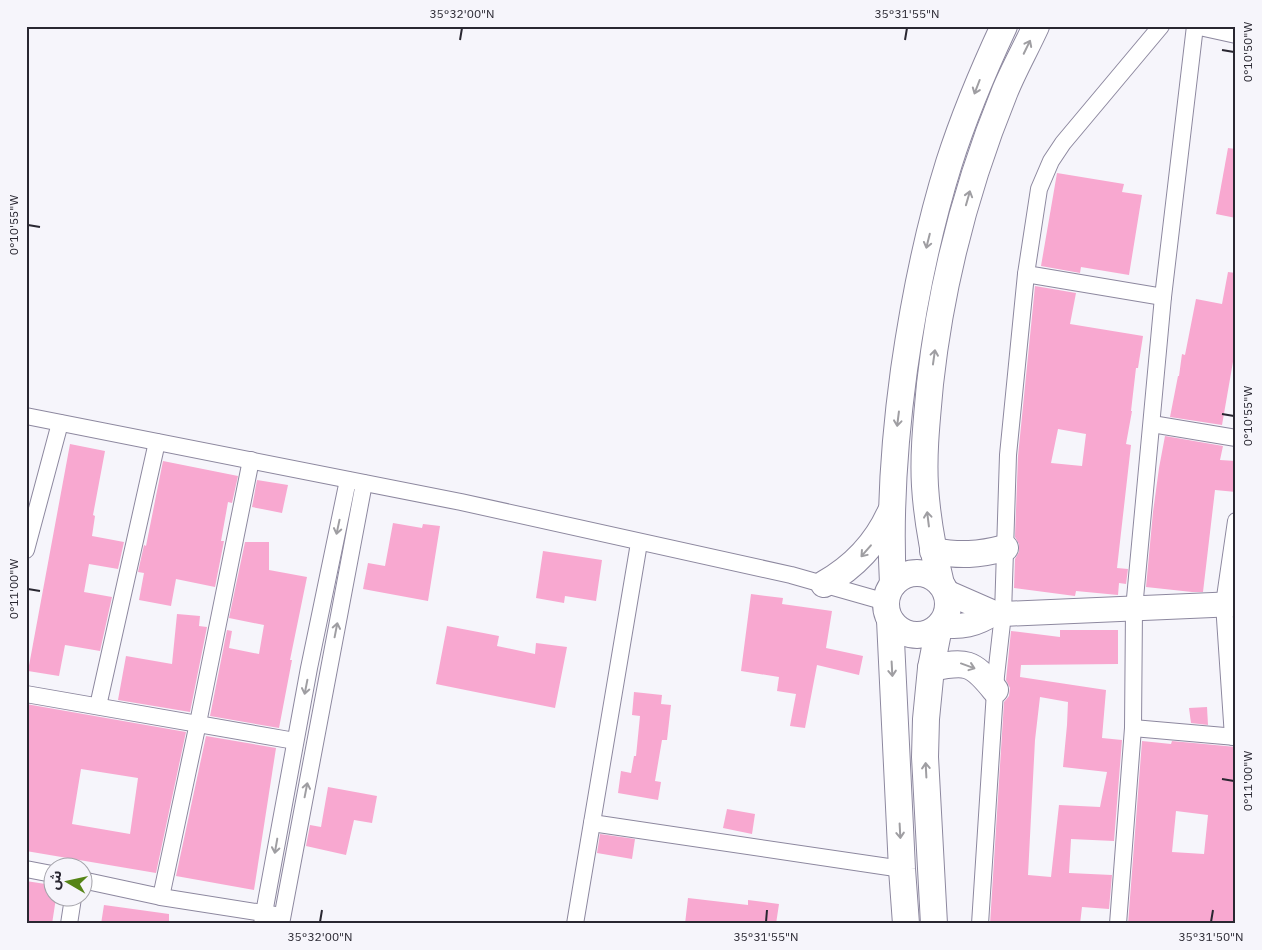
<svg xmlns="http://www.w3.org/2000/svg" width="1262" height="950" viewBox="0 0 1262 950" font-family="'IBM Plex Sans','Noto Sans Arabic',sans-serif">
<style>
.building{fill:#f8a8d0;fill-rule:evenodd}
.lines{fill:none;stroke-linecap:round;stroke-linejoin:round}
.street-casing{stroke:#8d889f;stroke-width:18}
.secondary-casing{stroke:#8d889f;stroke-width:26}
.primary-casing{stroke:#8d889f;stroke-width:28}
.street{stroke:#fff;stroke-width:16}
.secondary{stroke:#fff;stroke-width:24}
.primary{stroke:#fff;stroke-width:26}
.oneway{stroke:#9f9ea2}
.ticks{fill:none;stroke:#292731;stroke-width:2}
.neatline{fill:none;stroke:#292731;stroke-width:2}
.ticks-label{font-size:12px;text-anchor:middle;fill:#292731}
</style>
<rect width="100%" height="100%" fill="#f6f5fb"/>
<g class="building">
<path d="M 1228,148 L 1236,149 L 1236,218 L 1216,214 Z"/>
<path d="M 1057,173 L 1124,184 L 1122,192 L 1142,195 L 1129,275 L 1081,267 L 1080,273 L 1041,266 Z"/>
<path d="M 1228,272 L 1236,273 L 1236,356 L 1234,356 L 1222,425 L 1170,417 L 1178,376 L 1179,376 L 1182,354 L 1185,355 L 1196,299 L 1222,304 Z"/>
<path d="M 1035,286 L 1076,293 L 1070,324 L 1143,336 L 1138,368 L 1136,368 L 1131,411 L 1132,411 L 1126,444 L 1131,445 L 1117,568 L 1128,569 L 1126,584 L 1119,583 L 1118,595 L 1076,591 L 1075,596 L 1014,588 L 1015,559 L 1019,552 L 1019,544 L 1015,537 L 1018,456 ZM 1058,429 L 1086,434 L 1082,466 L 1051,463 Z"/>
<path d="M 1165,436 L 1223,446 L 1220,460 L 1236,461 L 1236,492 L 1215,490 L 1203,592 L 1192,592 L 1146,587 L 1153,512 L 1159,468 Z"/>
<path d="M 70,444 L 105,451 L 93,515 L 95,516 L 92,536 L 124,542 L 118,569 L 89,564 L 84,592 L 112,597 L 100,651 L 65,645 L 59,676 L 28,671 Z"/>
<path d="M 163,461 L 238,476 L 232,503 L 228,502 L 221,541 L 224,541 L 215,587 L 176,579 L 171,606 L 139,600 L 144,573 L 138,572 L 144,545 L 146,546 Z"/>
<path d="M 257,480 L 288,485 L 282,513 L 252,507 Z"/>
<path d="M 393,523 L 422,528 L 423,524 L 440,526 L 428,601 L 363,589 L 368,563 L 385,566 Z"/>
<path d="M 245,542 L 269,542 L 269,570 L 307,577 L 290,660 L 292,660 L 279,728 L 210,716 L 227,630 L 232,631 L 229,648 L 259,654 L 264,625 L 229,618 Z"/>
<path d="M 543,551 L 602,560 L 596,601 L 565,596 L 564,603 L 536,598 Z"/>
<path d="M 751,594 L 783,598 L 782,604 L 832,611 L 826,648 L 863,656 L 859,675 L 817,665 L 805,728 L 790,726 L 796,694 L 777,691 L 779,677 L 741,671 Z"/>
<path d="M 177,614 L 200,616 L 199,626 L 207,627 L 190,712 L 118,700 L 126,656 L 172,664 Z"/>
<path d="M 447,626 L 499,636 L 497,646 L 535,654 L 536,643 L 567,647 L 555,708 L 436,684 Z"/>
<path d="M 1060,630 L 1118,630 L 1118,664 L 1021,665 L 1020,677 L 1106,690 L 1102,738 L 1122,740 L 1114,841 L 1071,839 L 1069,873 L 1112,875 L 1109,909 L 1082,907 L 1080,924 L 990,924 L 1004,702 L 1009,696 L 1010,688 L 1006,680 L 1011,631 L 1060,637 ZM 1040,697 L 1068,702 L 1067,725 L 1063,767 L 1107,772 L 1100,807 L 1059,805 L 1051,877 L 1028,875 L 1035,740 Z"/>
<path d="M 634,692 L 662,695 L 661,704 L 671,705 L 667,740 L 662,740 L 655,781 L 661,782 L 658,800 L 618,793 L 621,771 L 631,773 L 634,756 L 636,756 L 640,716 L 632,715 Z"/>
<path d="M 26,704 L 186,732 L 156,873 L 26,851 ZM 81,769 L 138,778 L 130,834 L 72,824 Z"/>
<path d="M 1207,707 L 1208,725 L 1191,723 L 1189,708 Z"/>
<path d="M 206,736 L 276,748 L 254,890 L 176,876 Z"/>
<path d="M 1142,741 L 1171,744 L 1172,741 L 1236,747 L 1236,924 L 1128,924 ZM 1176,811 L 1208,815 L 1204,854 L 1172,852 Z"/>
<path d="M 328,787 L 377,796 L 372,823 L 354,820 L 346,855 L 306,846 L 310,825 L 321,827 Z"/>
<path d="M 727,809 L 755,814 L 752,834 L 723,828 Z"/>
<path d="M 600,834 L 635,839 L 632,859 L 597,853 Z"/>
<path d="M 26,881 L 52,885 L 52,898 L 56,898 L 52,924 L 26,922 Z"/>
<path d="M 688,898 L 748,905 L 748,900 L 779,904 L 776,924 L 685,924 Z"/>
<path d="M 104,905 L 169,914 L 169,924 L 101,924 Z"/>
</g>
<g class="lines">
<defs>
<g id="street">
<path d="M 1195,26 L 1236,35"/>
<path d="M 1026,274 L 1163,297"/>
<path d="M 26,416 L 461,502 L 791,575 L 886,602"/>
<path d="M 1152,424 L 1236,438"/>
<path d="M 26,550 L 60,423"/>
<path d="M 26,694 L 295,741"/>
<path d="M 98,706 L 157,442"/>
<path d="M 1133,728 L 1236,737"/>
<path d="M 1233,737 L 1224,604 L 1236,521"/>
<path d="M 592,823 L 902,869"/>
<path d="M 26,869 L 52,874"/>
<path d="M 82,880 L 161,897 L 275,915"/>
<path d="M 161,897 L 198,723 L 251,460"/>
<path d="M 69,924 L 73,898"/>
<path d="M 262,924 L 309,668 L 348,480"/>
<path d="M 281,924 L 364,483"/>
<path d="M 575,924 L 639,543"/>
<path d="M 980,924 L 996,676 L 1003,614 L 1008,455 L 1026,274 L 1039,189 L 1051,161 L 1063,143 L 1161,26"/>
<path d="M 1118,924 L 1133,728 L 1134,609 L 1163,297 L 1195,26"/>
</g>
<g id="secondary">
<path d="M 946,592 L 994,613 L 1003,614 L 1236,604"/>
<path d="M 940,625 C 961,628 976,625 994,613"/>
</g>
<g id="primary">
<path d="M 933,551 C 960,556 978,555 1005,548"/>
<circle cx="917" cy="604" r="31"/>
<path d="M 824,584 C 854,567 876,544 890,513"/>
<path d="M 893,584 C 889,510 894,443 904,370 C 914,300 928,230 949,163 C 964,116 983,71 1004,26"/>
<path d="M 941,584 C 933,551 927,519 925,486 C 923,452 927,418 930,384 C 941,284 967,184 1005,91 C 1014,69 1026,48 1036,26"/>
<path d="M 890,620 L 902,869 L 906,924"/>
<path d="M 931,668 C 966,661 972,661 995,690"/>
<path d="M 934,924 L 925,757 L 926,719 L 931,668 L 939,627"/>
</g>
</defs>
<use href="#street" class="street-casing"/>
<use href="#secondary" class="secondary-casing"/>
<use href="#primary" class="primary-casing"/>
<use href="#street" class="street"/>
<use href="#secondary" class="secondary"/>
<use href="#primary" class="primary"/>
</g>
<defs><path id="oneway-shaft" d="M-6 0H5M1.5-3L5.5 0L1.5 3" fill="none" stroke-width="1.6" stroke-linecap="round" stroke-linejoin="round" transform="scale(1.25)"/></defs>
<g class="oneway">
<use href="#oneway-shaft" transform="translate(1027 47) rotate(-64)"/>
<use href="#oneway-shaft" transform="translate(977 87) rotate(111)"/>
<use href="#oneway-shaft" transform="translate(968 198) rotate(-74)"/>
<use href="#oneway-shaft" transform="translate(928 241) rotate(104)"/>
<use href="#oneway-shaft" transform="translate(934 357) rotate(-82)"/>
<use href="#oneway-shaft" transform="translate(898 419) rotate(97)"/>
<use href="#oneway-shaft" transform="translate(928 519) rotate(-97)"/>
<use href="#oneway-shaft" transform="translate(338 527) rotate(102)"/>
<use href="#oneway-shaft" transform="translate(866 551) rotate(131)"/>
<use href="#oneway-shaft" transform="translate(336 630) rotate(-79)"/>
<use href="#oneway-shaft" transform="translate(968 666) rotate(20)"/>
<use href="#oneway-shaft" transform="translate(892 669) rotate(87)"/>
<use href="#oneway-shaft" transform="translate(306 687) rotate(101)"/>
<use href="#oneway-shaft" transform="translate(926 770) rotate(-93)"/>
<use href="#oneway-shaft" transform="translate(306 790) rotate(-79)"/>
<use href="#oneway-shaft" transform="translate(900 831) rotate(87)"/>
<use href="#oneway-shaft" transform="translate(276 846) rotate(100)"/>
</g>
<path class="ticks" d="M 460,40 L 462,28M 905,40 L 907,28M 1222,50 L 1234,52M 28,225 L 40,227M 1222,414 L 1234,416M 28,589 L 40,591M 1222,779 L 1234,781M 320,922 L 322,910M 766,922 L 767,910M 1211,922 L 1213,910"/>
<rect width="1262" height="950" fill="none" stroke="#f6f5fb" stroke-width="55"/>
<g transform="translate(68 882) rotate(279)"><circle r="24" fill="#f6f5fb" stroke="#a4a3aa"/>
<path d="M0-4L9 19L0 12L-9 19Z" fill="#558416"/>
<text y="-8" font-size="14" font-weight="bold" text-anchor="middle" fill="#292731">ش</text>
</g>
<rect x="28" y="28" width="1206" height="894" class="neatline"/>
<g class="ticks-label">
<text x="462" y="18">35°32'00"N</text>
<text x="907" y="18">35°31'55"N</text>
<text transform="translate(1248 52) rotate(-90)" y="4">0°10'50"W</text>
<text transform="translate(14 225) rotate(-90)" y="4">0°10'55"W</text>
<text transform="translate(1248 416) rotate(-90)" y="4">0°10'55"W</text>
<text transform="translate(14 589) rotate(-90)" y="4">0°11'00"W</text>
<text transform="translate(1248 781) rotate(-90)" y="4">0°11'00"W</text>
<text x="320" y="941">35°32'00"N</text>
<text x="766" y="941">35°31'55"N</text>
<text x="1211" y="941">35°31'50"N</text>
</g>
</svg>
